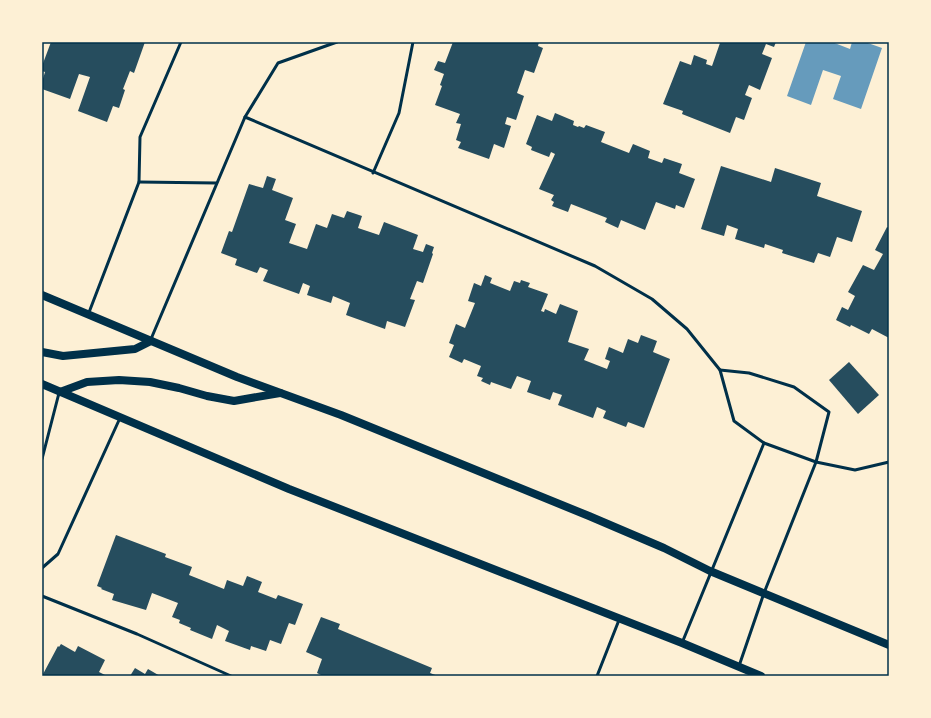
<svg xmlns="http://www.w3.org/2000/svg" width="931" height="718" viewBox="0 0 931 718" font-family="'Source Sans 3',sans-serif">
<style>
.water{fill:#669bbc}
.building{fill:#264d5e}
.lines{fill:none;stroke-linecap:round;stroke-linejoin:round}
.service{stroke:#003049;stroke-width:3}
.secondary{stroke:#003049;stroke-width:8}
.neatline{fill:none;stroke:#003049;stroke-width:1.5}
</style>
<rect width="100%" height="100%" fill="#fdf0d5"/>
<path class="water" d="M 806,42 L 832,42 L 850,49 L 852,42 L 865,42 L 882,48 L 861,109 L 833,99 L 841,76 L 823,70 L 811,105 L 787,96 Z"/>
<g class="building">
<path d="M 51,42 L 145,42 L 134,73 L 130,71 L 123,89 L 125,90 L 119,108 L 113,106 L 107,122 L 78,111 L 90,77 L 79,74 L 70,99 L 42,89 L 42,82 L 45,72 L 42,71 L 42,66 Z"/>
<path d="M 453,42 L 539,42 L 538,46 L 543,48 L 534,73 L 525,70 L 517,93 L 524,96 L 516,120 L 507,117 L 505,124 L 511,126 L 504,148 L 494,144 L 489,159 L 458,148 L 461,142 L 456,140 L 461,124 L 456,123 L 460,114 L 435,105 L 442,86 L 440,85 L 444,74 L 434,70 L 438,61 L 445,63 Z"/>
<path d="M 718,42 L 776,42 L 774,47 L 766,44 L 762,54 L 772,58 L 760,90 L 749,85 L 745,95 L 752,98 L 744,120 L 736,117 L 730,133 L 682,114 L 683,111 L 663,104 L 680,61 L 691,65 L 694,55 L 707,60 L 706,64 L 712,66 L 720,43 Z"/>
<path d="M 555,113 L 574,121 L 573,125 L 578,127 L 579,126 L 584,128 L 586,125 L 605,132 L 601,142 L 629,153 L 633,144 L 650,151 L 648,158 L 662,163 L 664,158 L 682,164 L 679,173 L 695,179 L 684,208 L 676,205 L 675,209 L 656,202 L 645,230 L 621,220 L 618,228 L 605,222 L 607,218 L 571,204 L 568,212 L 552,206 L 554,202 L 551,200 L 554,195 L 539,189 L 555,154 L 551,152 L 549,157 L 531,150 L 532,147 L 526,144 L 537,115 L 552,121 Z"/>
<path d="M 721,166 L 771,182 L 775,168 L 821,183 L 817,196 L 862,211 L 852,242 L 837,237 L 830,257 L 818,253 L 814,263 L 782,253 L 783,250 L 765,244 L 764,248 L 735,239 L 738,229 L 727,225 L 724,236 L 701,229 Z"/>
<path d="M 267,176 L 276,179 L 272,190 L 293,198 L 285,220 L 296,224 L 289,243 L 307,249 L 316,224 L 327,228 L 332,214 L 344,218 L 347,211 L 362,216 L 358,228 L 379,235 L 384,222 L 418,235 L 413,249 L 423,252 L 426,244 L 434,247 L 432,253 L 433,254 L 423,283 L 417,281 L 410,299 L 415,300 L 405,327 L 387,321 L 385,329 L 346,315 L 350,303 L 333,296 L 331,303 L 307,295 L 310,286 L 303,283 L 299,294 L 263,281 L 268,270 L 260,267 L 257,273 L 235,265 L 237,259 L 221,253 L 229,231 L 232,232 L 249,184 L 263,188 Z"/>
<path d="M 887,227 L 889,228 L 889,338 L 872,329 L 869,334 L 851,325 L 850,327 L 836,320 L 842,307 L 848,310 L 855,296 L 848,292 L 863,265 L 874,270 L 883,254 L 875,250 Z"/>
<path d="M 485,275 L 492,278 L 490,283 L 510,291 L 514,281 L 520,283 L 521,280 L 530,283 L 528,287 L 548,294 L 541,311 L 544,312 L 545,309 L 556,314 L 560,304 L 578,311 L 568,342 L 589,349 L 584,360 L 607,369 L 610,361 L 605,359 L 609,347 L 623,353 L 628,339 L 638,343 L 641,335 L 657,341 L 653,352 L 670,359 L 644,428 L 628,422 L 626,427 L 603,418 L 606,411 L 597,407 L 593,418 L 558,405 L 562,395 L 553,392 L 550,400 L 527,392 L 531,381 L 517,376 L 511,389 L 491,382 L 490,385 L 481,381 L 483,378 L 477,376 L 481,366 L 464,359 L 462,363 L 449,357 L 454,345 L 449,343 L 456,324 L 465,328 L 475,303 L 468,301 L 474,283 L 481,286 Z"/>
<path d="M 849,362 L 879,395 L 858,414 L 829,380 Z"/>
<path d="M 116,535 L 166,554 L 165,557 L 192,567 L 189,575 L 224,589 L 227,580 L 243,586 L 247,576 L 262,582 L 258,592 L 276,599 L 278,595 L 303,604 L 295,625 L 289,623 L 281,644 L 270,640 L 266,651 L 251,646 L 250,650 L 225,641 L 229,631 L 217,625 L 212,639 L 190,630 L 191,628 L 179,623 L 180,620 L 172,617 L 178,603 L 152,593 L 146,610 L 112,600 L 114,594 L 101,589 L 102,588 L 97,586 Z"/>
<path d="M 321,617 L 340,624 L 338,629 L 432,668 L 430,673 L 438,676 L 323,676 L 317,673 L 322,659 L 306,652 Z"/>
<path d="M 61,644 L 75,652 L 78,646 L 105,660 L 99,672 L 107,676 L 42,676 L 58,646 L 59,647 Z"/>
<path d="M 135,668 L 145,674 L 148,669 L 160,676 L 130,676 Z"/>
</g>
<g class="lines">
<g class="service">
<path d="M 245,117 L 278,63 L 337,42"/>
<path d="M 373,173 L 399,113 L 413,42"/>
<path d="M 139,182 L 216,183"/>
<path d="M 88,315 L 139,182 L 140,137 L 181,42"/>
<path d="M 151,339 L 245,117 L 595,266 L 652,299 L 687,329 L 720,370 L 734,421 L 764,443 L 816,462 L 855,470 L 889,462"/>
<path d="M 720,370 L 749,373 L 794,387 L 829,412 L 816,462 L 764,593 L 739,666"/>
<path d="M 42,459 L 59,393"/>
<path d="M 42,568 L 58,554 L 120,418"/>
<path d="M 42,596 L 137,634 L 231,676"/>
<path d="M 682,643 L 764,443"/>
<path d="M 597,676 L 619,620"/>
</g>
<g class="secondary">
<path d="M 42,295 L 237,377 L 341,415 L 589,516 L 664,548 L 710,571 L 889,645"/>
<path d="M 42,352 L 63,356 L 135,349 L 151,341"/>
<path d="M 42,384 L 289,489 L 682,643 L 761,676"/>
<path d="M 60,392 L 87,382 L 119,380 L 150,382 L 179,388 L 207,396 L 234,401 L 280,393"/>
</g>
</g>
<rect width="931" height="718" fill="none" stroke="#fdf0d5" stroke-width="86"/>
<rect x="43" y="43" width="845" height="632" class="neatline"/>
</svg>
